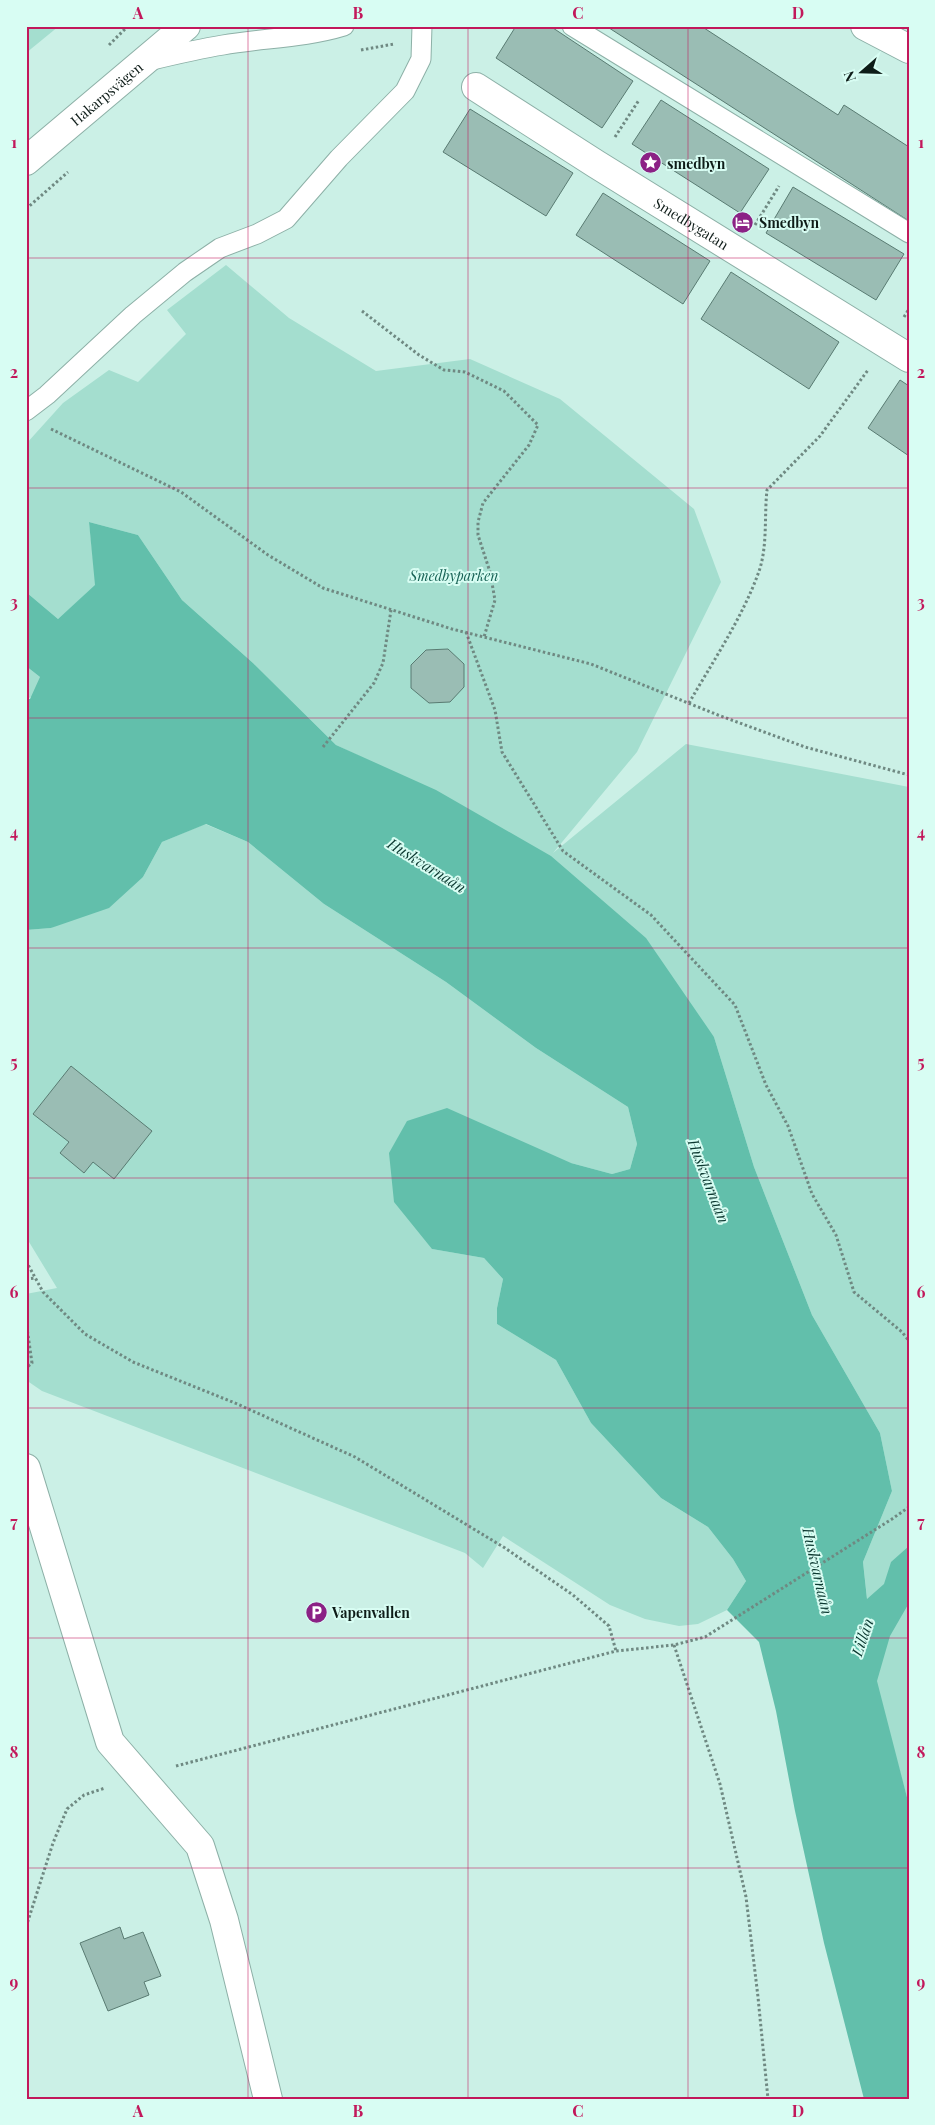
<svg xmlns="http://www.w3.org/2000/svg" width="935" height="2125" viewBox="0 0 935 2125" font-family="'Playfair Display',serif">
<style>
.green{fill:#a4decf}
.water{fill:#62bfab}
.building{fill:#9abdb4;stroke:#597b72}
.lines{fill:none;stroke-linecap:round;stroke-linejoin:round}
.service-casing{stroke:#8db0a7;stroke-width:21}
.minor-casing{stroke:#8db0a7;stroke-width:30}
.tertiary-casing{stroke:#8db0a7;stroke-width:30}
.path{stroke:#6f8982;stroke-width:3;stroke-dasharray:2.5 2.5;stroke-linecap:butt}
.service{stroke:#fff;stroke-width:19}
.minor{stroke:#fff;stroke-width:28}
.tertiary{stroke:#fff;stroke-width:28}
.grid{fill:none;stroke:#c2185b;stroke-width:1;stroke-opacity:0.55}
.labels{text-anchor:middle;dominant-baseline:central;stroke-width:4;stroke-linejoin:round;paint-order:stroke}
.street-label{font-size:14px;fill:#0e1c18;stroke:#d8fdf3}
.poi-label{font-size:14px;font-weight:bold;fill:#0e1c18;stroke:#d8fdf3;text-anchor:start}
.park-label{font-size:14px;font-style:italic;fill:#176255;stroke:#d8fdf3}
.water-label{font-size:15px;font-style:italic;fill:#0b3830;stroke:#d8fdf3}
.neatline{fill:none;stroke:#c2185b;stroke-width:2}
.grid-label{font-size:16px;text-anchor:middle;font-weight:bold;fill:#c2185b}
</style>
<rect width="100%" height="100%" fill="#cbf0e6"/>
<g class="green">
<path d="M 26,26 L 59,26 L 26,53 Z"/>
<path d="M 226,265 L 289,318 L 376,371 L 470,359 L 560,399 L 694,509 L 721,582 L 637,752 L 553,853 L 686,744 L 909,787 L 909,1805 L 877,1687 L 863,1562 L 892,1491 L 880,1433 L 812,1315 L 754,1167 L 714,1037 L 376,764 L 336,745 L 253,663 L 182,600 L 138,535 L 89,522 L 96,585 L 58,619 L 26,592 L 26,444 L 63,403 L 109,370 L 138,382 L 186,334 L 167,310 Z"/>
<path d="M 26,666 L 40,677 L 39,694 L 26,699 Z"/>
<path d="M 205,824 L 248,842 L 324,904 L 446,982 L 536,1048 L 628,1107 L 637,1144 L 630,1169 L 612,1174 L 571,1163 L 432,1249 L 484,1258 L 503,1279 L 497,1308 L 497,1324 L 556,1360 L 591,1423 L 661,1498 L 708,1527 L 733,1559 L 746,1581 L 727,1610 L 698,1624 L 679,1626 L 645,1619 L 610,1605 L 503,1536 L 483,1568 L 465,1553 L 42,1391 L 26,1380 L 26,1294 L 57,1288 L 26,1237 L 26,930 L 51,928 L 143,877 L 162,842 Z"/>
</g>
<path class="water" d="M 89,522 L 138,535 L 182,600 L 253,663 L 336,745 L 436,790 L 551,856 L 646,938 L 714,1037 L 754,1167 L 812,1315 L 880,1433 L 892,1491 L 863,1562 L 867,1599 L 884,1584 L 891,1562 L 909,1546 L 909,1603 L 890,1636 L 877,1681 L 909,1805 L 909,2099 L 864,2099 L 824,1943 L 795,1811 L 776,1711 L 759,1642 L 727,1610 L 746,1581 L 733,1559 L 708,1527 L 661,1498 L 591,1423 L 556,1360 L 497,1324 L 497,1308 L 503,1279 L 484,1258 L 432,1249 L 394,1202 L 389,1153 L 407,1121 L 447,1108 L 571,1163 L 612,1174 L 630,1169 L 637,1144 L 628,1107 L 536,1048 L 446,982 L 324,904 L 248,842 L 206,824 L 162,842 L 143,877 L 109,908 L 51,928 L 26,930 L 26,699 L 30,699 L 40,677 L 26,666 L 26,592 L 58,619 L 95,585 Z"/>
<g class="building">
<path d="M 516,26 L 550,26 L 633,81 L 602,128 L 496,58 Z"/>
<path d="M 606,26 L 701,26 L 838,115 L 844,105 L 909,147 L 909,221 Z"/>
<path d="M 661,100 L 769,169 L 740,213 L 632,144 Z"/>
<path d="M 470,109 L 573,173 L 546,216 L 443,152 Z"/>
<path d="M 793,187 L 904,254 L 876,300 L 766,233 Z"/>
<path d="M 603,193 L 710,261 L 683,304 L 576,235 Z"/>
<path d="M 731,272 L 839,342 L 809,389 L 701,319 Z"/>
<path d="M 900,380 L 909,386 L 909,456 L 868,428 Z"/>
<path d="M 448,649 L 464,664 L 464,687 L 450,702 L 429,703 L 411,688 L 411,665 L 426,650 Z"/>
<path d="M 71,1066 L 152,1131 L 114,1179 L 93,1162 L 84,1173 L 60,1153 L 69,1142 L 33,1114 Z"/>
<path d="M 120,1927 L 124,1939 L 143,1932 L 161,1976 L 144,1982 L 149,1995 L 108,2011 L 80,1943 Z"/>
</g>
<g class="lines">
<defs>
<g id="service">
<path d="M 572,26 L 909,233"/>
<path d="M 148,61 C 173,55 198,49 223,45 C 263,38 305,38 344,26"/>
<path d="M 26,411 L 47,395 L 133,315 L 185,272 L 220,248 L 257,234 L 286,219 L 339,158 L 405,91 L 421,59 L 422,26"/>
</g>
<g id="minor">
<path id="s1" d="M 476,87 L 596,164 L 909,358"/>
<path d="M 26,1468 L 110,1742 L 200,1846 L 224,1920 L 268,2099"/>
</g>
<g id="tertiary">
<path d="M 865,26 L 909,49"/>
<path id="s2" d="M 26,161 L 186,26"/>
</g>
</defs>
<use href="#service" class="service-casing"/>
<use href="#minor" class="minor-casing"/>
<use href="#tertiary" class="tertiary-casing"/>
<g class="path">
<path d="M 109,45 L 128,26"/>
<path d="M 361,50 L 394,44"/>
<path d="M 615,137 L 639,100"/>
<path d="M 26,209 L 68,172"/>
<path d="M 755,225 L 779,186"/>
<path d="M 362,311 L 419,355 L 444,370 L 465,372 L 504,391 L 538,425 L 529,445 L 483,503 L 478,522 L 478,535 L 490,572 L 495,600 L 484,637"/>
<path d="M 904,317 L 909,309"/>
<path d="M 51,429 L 181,492 L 268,555 L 323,588 L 452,629 L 591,664 L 718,715 L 805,747 L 909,775"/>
<path d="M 466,632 L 495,710 L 502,752 L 563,851 L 651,915 L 735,1005 L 766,1085 L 788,1126 L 812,1194 L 836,1235 L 854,1292 L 902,1332 L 909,1341"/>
<path d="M 689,703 C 712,663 742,618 758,574 C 768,548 764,517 767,490 L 820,436 L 868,370"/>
<path d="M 323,747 L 374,683 L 383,663 L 391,610"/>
<path d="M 26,1261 L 43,1292 L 85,1334 L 133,1362 L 235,1403 L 355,1457 L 505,1548 L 573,1595 L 609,1626 L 616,1651"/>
<path d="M 26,1279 L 35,1278"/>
<path d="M 26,1321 L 32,1363 L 26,1368"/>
<path d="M 674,1645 L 720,1784 L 746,1897 L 758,1997 L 768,2099"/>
<path d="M 176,1766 L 616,1651 L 674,1645 L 705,1637 L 892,1519 L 909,1507"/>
<path d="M 26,1927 L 53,1843 L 67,1809 L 84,1795 L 105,1788"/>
</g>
<use href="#service" class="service"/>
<use href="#minor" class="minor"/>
<use href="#tertiary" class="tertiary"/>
</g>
<path class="grid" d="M 248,26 L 248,2099M 468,26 L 468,2099M 688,26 L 688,2099M 26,258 L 909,258M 26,488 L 909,488M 26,718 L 909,718M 26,948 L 909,948M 26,1178 L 909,1178M 26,1408 L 909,1408M 26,1638 L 909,1638M 26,1868 L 909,1868"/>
<defs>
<symbol id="sight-disc" viewBox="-11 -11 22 22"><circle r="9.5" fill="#8b2185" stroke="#d8fdf3"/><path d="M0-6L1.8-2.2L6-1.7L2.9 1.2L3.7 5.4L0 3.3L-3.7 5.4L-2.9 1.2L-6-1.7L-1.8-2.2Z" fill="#fff"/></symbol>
<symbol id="hotel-disc" viewBox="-11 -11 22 22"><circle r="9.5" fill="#8b2185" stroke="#d8fdf3"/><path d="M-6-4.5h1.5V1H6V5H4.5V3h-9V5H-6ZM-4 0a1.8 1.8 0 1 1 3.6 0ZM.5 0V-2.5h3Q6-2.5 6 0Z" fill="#fff"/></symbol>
<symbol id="parking-disc" viewBox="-11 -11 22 22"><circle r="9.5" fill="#8b2185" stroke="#d8fdf3"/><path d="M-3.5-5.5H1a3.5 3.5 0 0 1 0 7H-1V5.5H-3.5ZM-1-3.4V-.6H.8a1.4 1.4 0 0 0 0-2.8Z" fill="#fff"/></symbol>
</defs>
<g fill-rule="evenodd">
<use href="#sight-disc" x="638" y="150" width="25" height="25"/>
<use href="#hotel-disc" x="730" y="210" width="25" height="25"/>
<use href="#parking-disc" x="304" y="1600" width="25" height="25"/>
</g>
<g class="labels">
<g class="street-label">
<text stroke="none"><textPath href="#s2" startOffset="105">Hakarpsvägen</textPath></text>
<text stroke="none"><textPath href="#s1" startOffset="255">Smedbygatan</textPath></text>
</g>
<g class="poi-label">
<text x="667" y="163">smedbyn</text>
<text x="759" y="222">Smedbyn</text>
<text x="332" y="1612">Vapenvallen</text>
</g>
<g class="park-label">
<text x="454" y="575">Smedbyparken</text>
</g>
<g class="water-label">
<text transform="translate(427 865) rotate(32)">Huskvarnaån</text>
<text transform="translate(709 1181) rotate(69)">Huskvarnaån</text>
<text transform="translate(818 1571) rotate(77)">Huskvarnaån</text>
<text transform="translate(862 1637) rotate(-71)">Lillån</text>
</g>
</g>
<rect width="935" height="2125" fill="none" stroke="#d8fdf3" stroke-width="55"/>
<g transform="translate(862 72) rotate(250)" stroke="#d8fdf3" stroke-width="4" paint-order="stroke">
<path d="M0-4L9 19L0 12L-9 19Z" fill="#0e1c18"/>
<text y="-8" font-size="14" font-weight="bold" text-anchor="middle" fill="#0e1c18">N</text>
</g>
<rect x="28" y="28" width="880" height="2070" class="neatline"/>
<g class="grid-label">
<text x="138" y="19">A</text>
<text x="358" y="19">B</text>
<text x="578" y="19">C</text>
<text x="798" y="19">D</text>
<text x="14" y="148">1</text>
<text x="921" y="148">1</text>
<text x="14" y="378">2</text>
<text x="921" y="378">2</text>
<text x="14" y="608">3</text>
<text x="921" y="608">3</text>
<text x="14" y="838">4</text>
<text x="921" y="838">4</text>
<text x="14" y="1068">5</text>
<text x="921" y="1068">5</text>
<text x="14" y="1298">6</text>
<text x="921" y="1298">6</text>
<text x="14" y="1528">7</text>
<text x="921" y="1528">7</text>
<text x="14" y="1758">8</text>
<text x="921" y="1758">8</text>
<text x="14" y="1988">9</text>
<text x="921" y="1988">9</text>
<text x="138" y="2117">A</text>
<text x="358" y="2117">B</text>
<text x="578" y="2117">C</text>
<text x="798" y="2117">D</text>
</g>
</svg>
